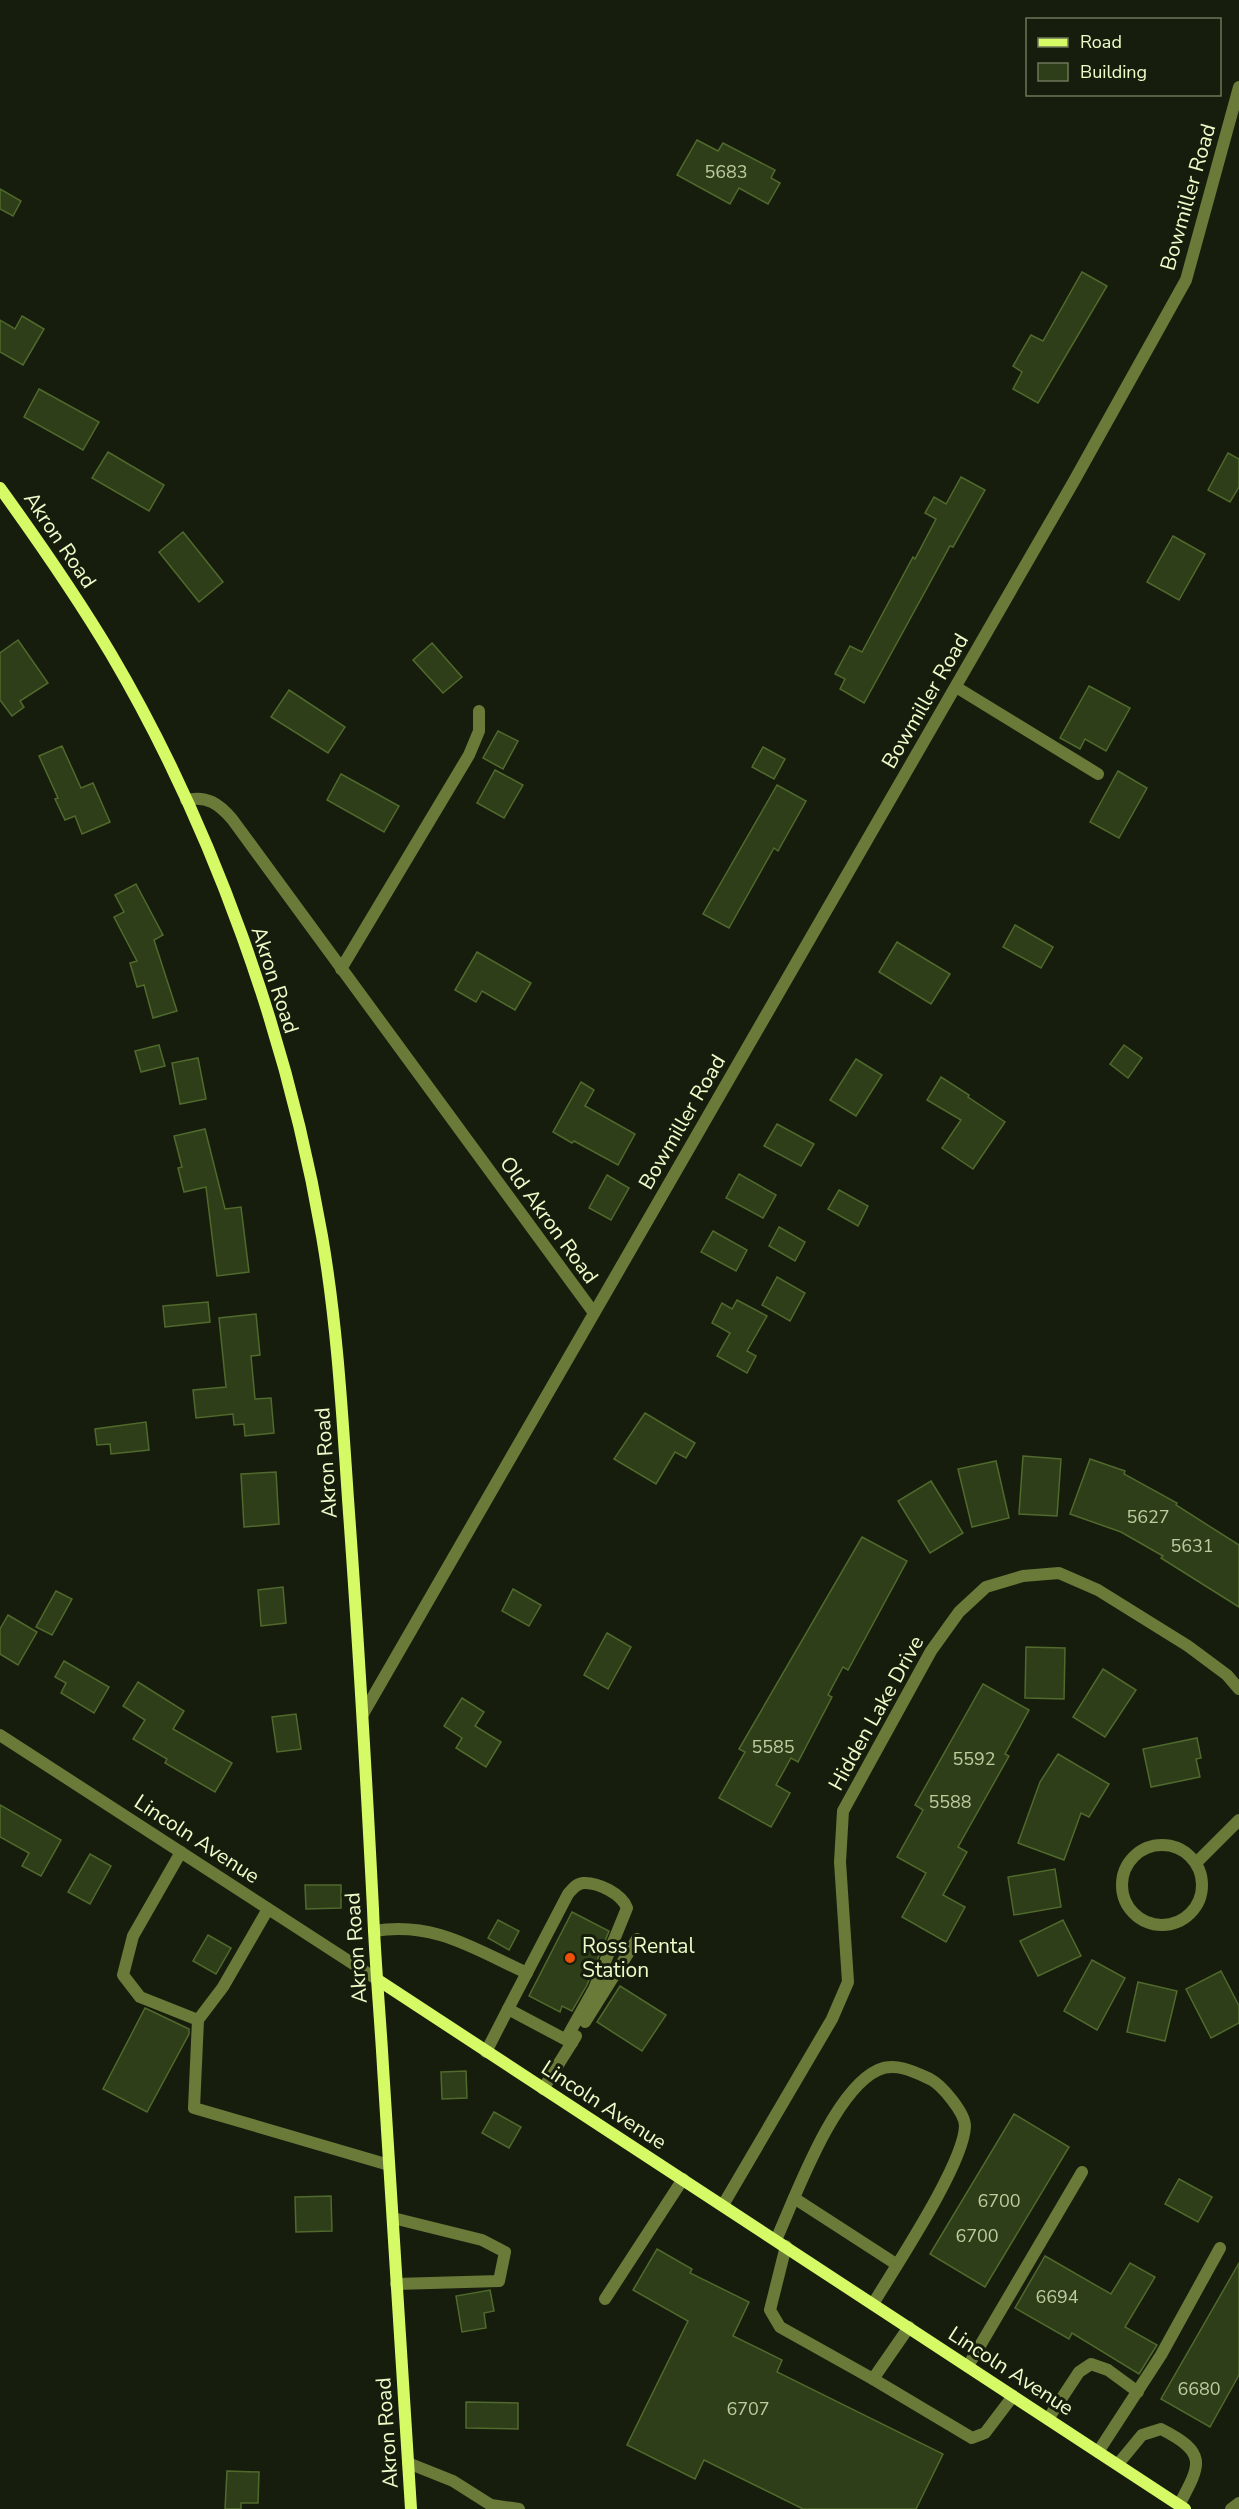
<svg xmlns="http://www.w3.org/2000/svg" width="1239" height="2509" viewBox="0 0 1239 2509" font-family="'Nunito Sans',sans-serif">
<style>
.building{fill:#2e3e19;stroke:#50692c;stroke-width:1.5}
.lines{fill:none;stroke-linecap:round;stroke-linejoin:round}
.lane{stroke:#6a7b39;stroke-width:12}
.street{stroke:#6a7b39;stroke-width:12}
.secondary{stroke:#d6fa65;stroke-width:12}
.poi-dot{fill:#ed5007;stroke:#171d0c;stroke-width:2}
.labels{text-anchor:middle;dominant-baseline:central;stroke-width:6;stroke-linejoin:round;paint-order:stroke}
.number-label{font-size:18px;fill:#bdcd9e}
.street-label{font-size:21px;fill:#edfdca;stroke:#171d0c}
.poi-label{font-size:21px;fill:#edfdca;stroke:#171d0c;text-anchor:start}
</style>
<rect width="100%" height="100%" fill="#171d0c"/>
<g class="building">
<path d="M 697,140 L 718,151 L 723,143 L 775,170 L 771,178 L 780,183 L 768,204 L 739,188 L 730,204 L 677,175 Z"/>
<path d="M 0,189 L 21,201 L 13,216 L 0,209 Z"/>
<path d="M 1082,272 L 1107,286 L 1038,403 L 1013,389 L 1022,372 L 1013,366 L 1031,335 L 1043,341 Z"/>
<path d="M 22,316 L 44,329 L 23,365 L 0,352 L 0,320 L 15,329 Z"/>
<path d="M 39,389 L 99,422 L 83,450 L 24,417 Z"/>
<path d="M 108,452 L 164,485 L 149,511 L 92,478 Z"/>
<path d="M 1228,453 L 1239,459 L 1239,487 L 1230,502 L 1208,490 Z"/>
<path d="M 961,477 L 985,490 L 953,547 L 950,546 L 864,703 L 840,689 L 845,679 L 835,674 L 850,646 L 862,652 L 913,557 L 915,559 L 936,519 L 925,513 L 934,497 L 946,504 Z"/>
<path d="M 183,532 L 223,582 L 199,602 L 159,552 Z"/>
<path d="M 1173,536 L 1205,554 L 1179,600 L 1147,582 Z"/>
<path d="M 18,640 L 48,683 L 20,701 L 24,707 L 12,716 L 0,700 L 0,653 Z"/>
<path d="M 432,643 L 462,677 L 443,693 L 413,660 Z"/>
<path d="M 1089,686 L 1130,708 L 1106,751 L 1085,739 L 1080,749 L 1060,738 Z"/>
<path d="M 289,690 L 345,727 L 328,753 L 271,717 Z"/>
<path d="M 498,731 L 518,741 L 503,769 L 483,758 Z"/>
<path d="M 62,746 L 81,788 L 93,783 L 110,822 L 82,834 L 75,816 L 65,820 L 55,799 L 58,798 L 39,756 Z"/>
<path d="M 763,747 L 785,759 L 774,779 L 752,767 Z"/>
<path d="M 495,770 L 523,785 L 504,818 L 477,803 Z"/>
<path d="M 1118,771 L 1147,788 L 1119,838 L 1090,822 Z"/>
<path d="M 341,774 L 399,806 L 384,832 L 327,800 Z"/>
<path d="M 777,785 L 806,801 L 778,851 L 774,848 L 729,928 L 703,914 Z"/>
<path d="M 136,884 L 163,935 L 154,940 L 177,1011 L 153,1018 L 144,985 L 137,987 L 130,963 L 137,961 L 114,917 L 124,912 L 115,895 Z"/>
<path d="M 1015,925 L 1053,947 L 1041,968 L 1003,947 Z"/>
<path d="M 897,942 L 950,974 L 931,1004 L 879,972 Z"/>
<path d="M 477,952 L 531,983 L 515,1010 L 482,991 L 476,1002 L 455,990 Z"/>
<path d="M 159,1045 L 165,1066 L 141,1072 L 135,1051 Z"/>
<path d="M 1124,1045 L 1142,1058 L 1128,1078 L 1110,1064 Z"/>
<path d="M 198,1058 L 206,1099 L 180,1104 L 172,1063 Z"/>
<path d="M 856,1059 L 882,1075 L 856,1116 L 830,1100 Z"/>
<path d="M 941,1077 L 969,1095 L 968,1097 L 1005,1122 L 973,1169 L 942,1148 L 961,1120 L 927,1100 Z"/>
<path d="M 581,1082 L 594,1090 L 585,1106 L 635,1134 L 618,1165 L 574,1141 L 572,1143 L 553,1132 Z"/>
<path d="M 777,1124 L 814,1144 L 801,1166 L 764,1146 Z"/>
<path d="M 205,1129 L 225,1209 L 241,1207 L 249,1272 L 217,1276 L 206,1187 L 184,1192 L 178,1168 L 182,1167 L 174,1136 Z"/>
<path d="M 739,1174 L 776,1195 L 763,1218 L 726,1198 Z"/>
<path d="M 607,1175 L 629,1188 L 611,1220 L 589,1208 Z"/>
<path d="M 839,1190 L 868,1206 L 858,1226 L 828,1209 Z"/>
<path d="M 779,1227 L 805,1242 L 795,1261 L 769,1246 Z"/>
<path d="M 713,1231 L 747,1250 L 736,1271 L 701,1252 Z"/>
<path d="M 777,1277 L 805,1293 L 790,1321 L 762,1305 Z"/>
<path d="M 737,1300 L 767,1316 L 747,1351 L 756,1356 L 747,1373 L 717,1356 L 730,1333 L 712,1323 L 722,1303 L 732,1309 Z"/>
<path d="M 208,1302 L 210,1322 L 165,1327 L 163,1306 Z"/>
<path d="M 256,1314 L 260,1355 L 251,1356 L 255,1399 L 271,1398 L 274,1433 L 245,1436 L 244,1424 L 234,1425 L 233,1414 L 196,1418 L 193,1390 L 226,1387 L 219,1318 Z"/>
<path d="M 645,1413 L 695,1443 L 686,1458 L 675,1452 L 656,1484 L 614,1459 Z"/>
<path d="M 146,1422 L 149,1450 L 111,1454 L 110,1444 L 97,1445 L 95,1429 Z"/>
<path d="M 1023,1456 L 1061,1459 L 1057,1516 L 1019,1514 Z"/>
<path d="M 1090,1459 L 1125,1471 L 1124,1474 L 1177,1503 L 1176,1505 L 1239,1545 L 1239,1607 L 1161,1558 L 1163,1556 L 1121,1532 L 1070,1514 Z"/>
<path d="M 996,1461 L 1009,1518 L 972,1527 L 958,1469 Z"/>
<path d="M 276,1472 L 279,1524 L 244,1527 L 241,1474 Z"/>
<path d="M 931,1481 L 963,1533 L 930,1553 L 898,1501 Z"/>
<path d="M 862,1537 L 907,1561 L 848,1670 L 843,1667 L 828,1695 L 832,1697 L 798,1762 L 791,1758 L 776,1785 L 790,1793 L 771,1827 L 719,1798 L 745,1752 L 739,1749 Z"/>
<path d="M 283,1587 L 286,1623 L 261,1626 L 258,1590 Z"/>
<path d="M 513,1589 L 541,1605 L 529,1626 L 502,1611 Z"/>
<path d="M 56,1591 L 72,1599 L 52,1635 L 36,1627 Z"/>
<path d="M 8,1615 L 37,1632 L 18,1665 L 0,1654 L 0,1629 Z"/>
<path d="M 607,1633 L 631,1647 L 608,1689 L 584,1675 Z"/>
<path d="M 1026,1647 L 1065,1648 L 1064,1699 L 1025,1698 Z"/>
<path d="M 64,1661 L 109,1687 L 94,1713 L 61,1693 L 66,1683 L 55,1677 Z"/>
<path d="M 1103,1669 L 1136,1690 L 1105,1737 L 1073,1717 Z"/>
<path d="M 138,1682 L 184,1711 L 173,1729 L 232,1763 L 215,1792 L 165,1763 L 167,1759 L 133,1739 L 145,1720 L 123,1706 Z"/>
<path d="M 983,1684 L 1029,1710 L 1005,1754 L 1009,1756 L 958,1847 L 967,1852 L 943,1895 L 965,1907 L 946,1942 L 902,1917 L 926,1873 L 897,1857 L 923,1810 L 915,1805 Z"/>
<path d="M 462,1698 L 484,1712 L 475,1726 L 501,1742 L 486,1767 L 456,1748 L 462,1738 L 444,1726 Z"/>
<path d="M 296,1714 L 301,1749 L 277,1752 L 272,1717 Z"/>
<path d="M 1197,1738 L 1201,1758 L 1196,1759 L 1200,1777 L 1151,1787 L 1143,1749 Z"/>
<path d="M 1058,1754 L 1109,1784 L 1089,1817 L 1081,1813 L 1064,1860 L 1018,1843 L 1040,1782 Z"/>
<path d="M 0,1805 L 61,1840 L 41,1876 L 22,1866 L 29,1853 L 0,1837 Z"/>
<path d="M 90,1854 L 111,1866 L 90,1904 L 68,1892 Z"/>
<path d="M 1055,1869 L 1061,1907 L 1014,1915 L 1008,1877 Z"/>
<path d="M 305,1885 L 341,1885 L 341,1908 L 306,1909 Z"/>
<path d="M 572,1912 L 609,1931 L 587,1985 L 572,2011 L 562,2006 L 560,2012 L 529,1996 Z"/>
<path d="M 498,1920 L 519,1931 L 509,1950 L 488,1938 Z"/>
<path d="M 1063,1920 L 1081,1956 L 1038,1976 L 1020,1941 Z"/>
<path d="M 208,1935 L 231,1948 L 216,1974 L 193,1961 Z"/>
<path d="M 1092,1960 L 1125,1978 L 1097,2030 L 1064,2011 Z"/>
<path d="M 1221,1971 L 1239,2006 L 1239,2023 L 1211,2038 L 1186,1989 Z"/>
<path d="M 1138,1982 L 1177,1991 L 1165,2041 L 1127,2032 Z"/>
<path d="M 620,1986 L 666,2015 L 642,2051 L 597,2022 Z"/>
<path d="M 145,2008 L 189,2029 L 189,2034 L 147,2112 L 103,2089 Z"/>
<path d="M 466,2071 L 467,2098 L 442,2099 L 441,2072 Z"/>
<path d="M 494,2112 L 521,2127 L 509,2148 L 482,2133 Z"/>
<path d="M 1014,2114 L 1069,2147 L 985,2287 L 930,2254 Z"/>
<path d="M 1179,2179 L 1212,2197 L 1198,2222 L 1165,2204 Z"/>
<path d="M 331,2196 L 332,2231 L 296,2232 L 295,2197 Z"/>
<path d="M 657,2249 L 692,2269 L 690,2273 L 749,2302 L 733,2336 L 782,2360 L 777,2372 L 943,2454 L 916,2509 L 803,2509 L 704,2460 L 695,2479 L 627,2445 L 688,2321 L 633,2290 Z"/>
<path d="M 1045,2256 L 1111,2294 L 1130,2263 L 1155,2277 L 1125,2327 L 1157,2345 L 1139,2374 L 1072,2333 L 1069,2339 L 1015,2308 Z"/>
<path d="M 1239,2263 L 1239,2375 L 1210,2427 L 1161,2399 Z"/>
<path d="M 490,2290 L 494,2311 L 484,2313 L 486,2328 L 462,2332 L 456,2296 Z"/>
<path d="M 466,2402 L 518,2403 L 518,2429 L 466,2428 Z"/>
<path d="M 227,2471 L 259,2472 L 258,2503 L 241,2503 L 241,2509 L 225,2509 Z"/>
</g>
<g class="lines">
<g class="lane">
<path d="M 956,687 L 1098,774"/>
<path d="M 341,969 L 469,755 L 479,731 L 479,711"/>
<path d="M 181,1852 L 133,1936 L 123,1975 L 140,1997 L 198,2020 L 194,2108 L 389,2165"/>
<path d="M 374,1931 C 435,1921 474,1949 527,1973"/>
<path d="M 198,2020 L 223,1987 L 268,1909"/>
<path d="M 585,2022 L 637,1939"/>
<path d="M 566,2039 L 594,1989 L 627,1908 C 622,1894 598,1882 583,1883 C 576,1884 572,1889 568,1894 L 508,2009 L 572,2043"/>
<path d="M 486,2052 L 508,2009"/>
<path d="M 543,2089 L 576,2036"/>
<path d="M 794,2198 L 896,2264"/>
<path d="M 393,2218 L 482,2240 L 505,2252 L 499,2281 L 396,2284"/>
<path d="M 776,2240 C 796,2195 834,2090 878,2070 C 896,2062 915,2072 930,2079 C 942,2085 965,2113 965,2126 C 964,2164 895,2267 873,2304"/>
<path d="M 786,2246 L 770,2310 L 780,2327 L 873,2379 L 909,2327"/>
<path d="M 605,2299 L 683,2179"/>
<path d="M 968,2366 L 1082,2172"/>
<path d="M 873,2379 L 972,2438 L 985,2433 L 1013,2396"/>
<path d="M 1048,2419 L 1079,2372 L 1091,2364 L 1108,2370 L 1138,2392"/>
<path d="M 1098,2452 L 1161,2355 L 1220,2248"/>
<path d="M 408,2463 L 453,2481 L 491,2505 L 519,2509"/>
<path d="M 1118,2464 L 1142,2435 L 1161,2429 C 1208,2453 1201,2464 1179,2505"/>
<path d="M 1231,2509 L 1239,2503"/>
</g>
<g class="street">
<path d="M 186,800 C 207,795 219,804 232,819 L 594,1313"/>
<path d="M 363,1714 L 1074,481 L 1186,280 L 1239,87"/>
<path d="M 0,1735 L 378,1980"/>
<circle cx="1162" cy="1885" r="40"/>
<path d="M 1196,1863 L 1239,1820"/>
<path d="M 723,2205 L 832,2019 L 848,1982 L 840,1862 L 843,1811 L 931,1651 L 959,1612 L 986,1587 L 1023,1576 L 1059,1573 L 1098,1590 L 1188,1646 L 1227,1675 L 1239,1689"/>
</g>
<g class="secondary">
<path d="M 0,488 C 39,542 77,597 111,654 C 213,827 288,1038 322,1236 C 337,1323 342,1411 348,1499 C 358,1635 366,1772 373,1909 C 375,1962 380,2014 383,2067 C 392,2214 402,2362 411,2509"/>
<path d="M 378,1980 L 1185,2509"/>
</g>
</g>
<circle class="poi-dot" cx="570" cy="1958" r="6"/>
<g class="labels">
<g class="number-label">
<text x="726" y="172">5683</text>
<text x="1148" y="1517">5627</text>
<text x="1192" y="1546">5631</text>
<text x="773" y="1747">5585</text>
<text x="974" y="1759">5592</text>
<text x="950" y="1802">5588</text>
<text x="999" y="2201">6700</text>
<text x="977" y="2236">6700</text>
<text x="1057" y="2297">6694</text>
<text x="1199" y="2389">6680</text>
<text x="748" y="2409">6707</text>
</g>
<g class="street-label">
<text transform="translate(1188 197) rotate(-74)">Bowmiller Road</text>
<text transform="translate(60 540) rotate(56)">Akron Road</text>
<text transform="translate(925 701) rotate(-60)">Bowmiller Road</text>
<text transform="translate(275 980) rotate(72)">Akron Road</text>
<text transform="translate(682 1122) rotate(-60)">Bowmiller Road</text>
<text transform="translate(549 1220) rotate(54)">Old Akron Road</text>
<text transform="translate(326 1463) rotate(-94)">Akron Road</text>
<text transform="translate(876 1713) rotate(-61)">Hidden Lake Drive</text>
<text transform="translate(197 1839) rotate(33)">Lincoln Avenue</text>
<text transform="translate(356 1948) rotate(-94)">Akron Road</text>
<text transform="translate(604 2105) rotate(33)">Lincoln Avenue</text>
<text transform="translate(1011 2371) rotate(33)">Lincoln Avenue</text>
<text transform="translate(387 2433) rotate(-94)">Akron Road</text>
</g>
<g class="poi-label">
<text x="582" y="1946">Ross Rental<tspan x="582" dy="24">Station</tspan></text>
</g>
</g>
<rect x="1026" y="18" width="195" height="78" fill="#171d0c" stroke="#6d7758" stroke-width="1.5"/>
<rect x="1038" y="38" width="30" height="9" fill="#d6fa65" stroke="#6d7758" stroke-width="1.5"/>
<text x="1080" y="48" font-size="18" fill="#edfdca">Road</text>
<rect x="1038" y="63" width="30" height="18" fill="#2e3e19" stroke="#6d7758" stroke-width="1.5"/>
<text x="1080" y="78" font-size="18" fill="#edfdca">Building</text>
</svg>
